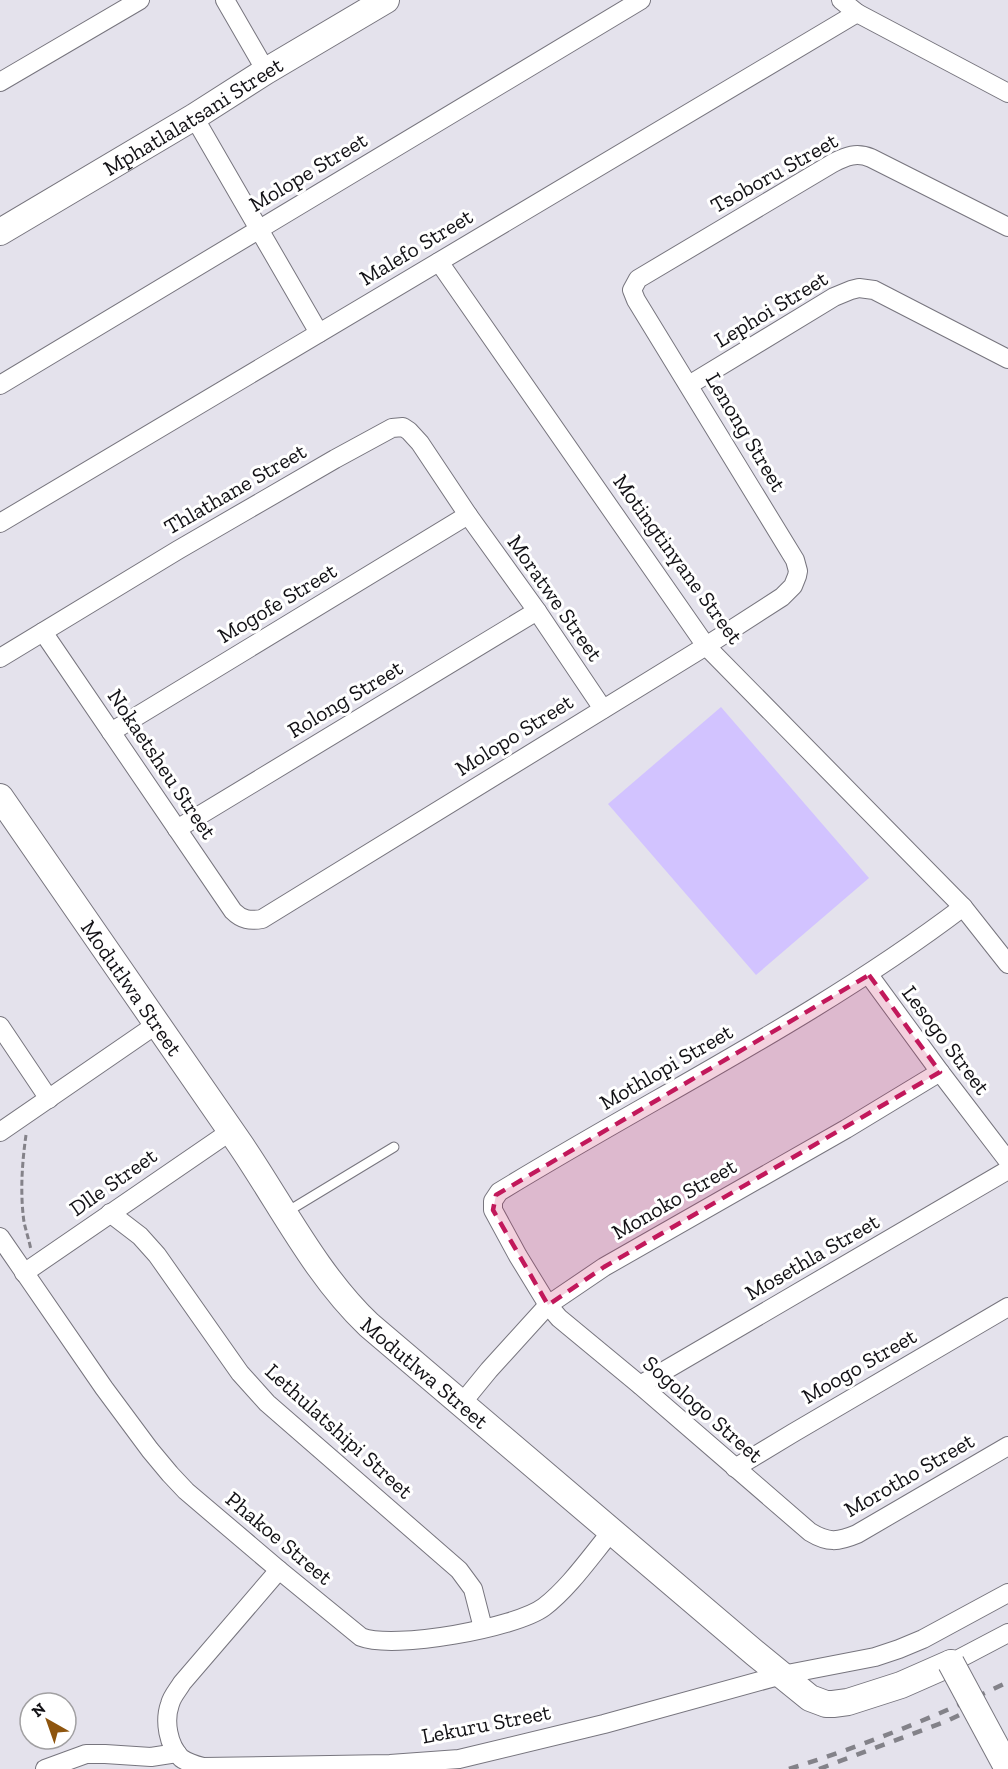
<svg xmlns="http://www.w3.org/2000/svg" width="1008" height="1769" viewBox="0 0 1008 1769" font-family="'Zilla Slab',serif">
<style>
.green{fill:#d2c3ff}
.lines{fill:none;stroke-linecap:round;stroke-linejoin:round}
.lane-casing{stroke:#77757e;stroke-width:11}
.street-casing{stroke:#77757e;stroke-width:20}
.secondary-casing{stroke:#77757e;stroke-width:28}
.path{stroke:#848289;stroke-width:3;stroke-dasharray:6 3;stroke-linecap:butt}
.lane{stroke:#fff;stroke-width:9}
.street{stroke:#fff;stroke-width:18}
.secondary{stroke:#fff;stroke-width:26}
.rail{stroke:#838289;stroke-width:4.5;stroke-dasharray:10 10;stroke-linecap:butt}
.secondary-bridge-casing{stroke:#77757e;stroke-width:28;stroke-linecap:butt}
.secondary-bridge{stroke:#fff;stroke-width:26}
.marked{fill:#c2185b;fill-opacity:0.2;stroke:#c2185b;stroke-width:4.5;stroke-dasharray:12 8;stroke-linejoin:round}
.labels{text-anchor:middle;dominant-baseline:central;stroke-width:6;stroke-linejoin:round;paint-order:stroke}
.street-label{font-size:22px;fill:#131216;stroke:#fff}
</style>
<rect width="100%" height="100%" fill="#e4e2ec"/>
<path class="green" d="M 721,707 L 869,878 L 756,975 L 608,804 Z"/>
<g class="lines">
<defs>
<path id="lane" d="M 285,1213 L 394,1147"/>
<g id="street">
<path d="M 225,0 L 266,71"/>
<path d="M 841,0 L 857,13 L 1008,93"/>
<path d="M 0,82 L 140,0"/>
<path d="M 194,117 L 319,333"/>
<path d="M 439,262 L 706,646 L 963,907 L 1008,964"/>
<path d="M 0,385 L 641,0"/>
<path d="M 689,385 L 834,297 L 851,290 L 859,288 L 874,290 L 1008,359"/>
<path d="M 0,523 L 857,13"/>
<path d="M 43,632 L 233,911 C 242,920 250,921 262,919 L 706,646 L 782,597 L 793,586 L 797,576 L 798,571 L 795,560 L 636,300 L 632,290 L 638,279 L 833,163 C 846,156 857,152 871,158 L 1008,227"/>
<path d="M 0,658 L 178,550 L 335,459 L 392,428 L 403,427 L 409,431 L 420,443 L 468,515 L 537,611 L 603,709"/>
<path d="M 111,732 L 468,515"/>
<path d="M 177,829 L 537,611"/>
<path d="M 963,907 C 818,1017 654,1097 499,1192 L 493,1201 L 493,1210 L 518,1256 L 548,1305 L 559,1318 L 640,1385 L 810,1532 C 828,1543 838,1542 857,1534 L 1008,1446"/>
<path d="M 869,975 L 940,1072 L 1008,1161"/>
<path d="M 0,1026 L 49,1099"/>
<path d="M 0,1132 L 157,1024"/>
<path d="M 110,1213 L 140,1236 L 157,1255 L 240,1373 L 267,1403 L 459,1570 L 473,1589 L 483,1628"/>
<path d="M 0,1237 L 104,1388 L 150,1450 L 170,1474 L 186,1491 L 279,1570 L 361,1637 C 394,1650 516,1628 544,1607 C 569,1588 591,1556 611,1532"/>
<path d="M 24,1273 L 231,1131"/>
<path d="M 640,1385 L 1008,1170"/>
<path d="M 462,1403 L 489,1370 L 548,1305 L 604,1267 L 846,1129 L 940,1072"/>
<path d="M 735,1468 L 793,1433 L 1008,1307"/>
<path d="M 279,1570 L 182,1683 C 178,1690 172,1696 170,1704 C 164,1721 168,1745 181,1758 C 188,1763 195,1765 203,1767 L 390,1764 L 459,1759 L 604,1724 L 782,1675 L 875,1657 L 899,1649 L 923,1639 L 1008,1593"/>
<path d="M 951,1663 L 1008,1633"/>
<path d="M 45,1769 L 86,1754 L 105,1754 L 151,1757 L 177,1753"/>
</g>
<g id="secondary">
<path id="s1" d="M 0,232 L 194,117 L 266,71 L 386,0"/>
<path id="s2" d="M 0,797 C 79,913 161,1028 240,1144 C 281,1204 316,1275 369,1325 L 756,1654 L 810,1698 L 826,1704 L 833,1704 L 848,1702 L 901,1685 L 951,1663"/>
</g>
</defs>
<use href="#lane" class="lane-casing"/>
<use href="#street" class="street-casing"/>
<use href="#secondary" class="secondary-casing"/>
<path class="path" d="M 26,1135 C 22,1163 20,1193 24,1222 C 26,1231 29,1240 31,1250"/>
<use href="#lane" class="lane"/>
<use href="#street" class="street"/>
<use href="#secondary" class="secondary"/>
<g class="rail">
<path d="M 789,1769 C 863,1746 938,1716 1008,1682"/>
<path d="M 819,1769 L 947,1721 L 978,1706"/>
</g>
<defs>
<path id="secondary-bridge" d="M 951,1663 L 1008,1769"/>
</defs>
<use href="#secondary-bridge" class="secondary-bridge-casing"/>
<use href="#secondary-bridge" class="secondary-bridge"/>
</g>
<path class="marked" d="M 869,975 L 940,1072 L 604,1267 L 548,1305 L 493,1210 L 496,1195 Z"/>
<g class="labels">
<g class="street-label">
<text stroke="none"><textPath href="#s1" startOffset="225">Mphatlalatsani Street</textPath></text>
<text transform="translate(308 172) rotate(-31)">Molope Street</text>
<text transform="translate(774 173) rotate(-29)">Tsoboru Street</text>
<text transform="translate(416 247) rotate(-31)">Malefo Street</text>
<text transform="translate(771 309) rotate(-31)">Lephoi Street</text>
<text transform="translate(746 432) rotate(59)">Lenong Street</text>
<text transform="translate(235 489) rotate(-30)">Thlathane Street</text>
<text transform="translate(678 559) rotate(54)">Motingtinyane Street</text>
<text transform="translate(555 598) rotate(55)">Moratwe Street</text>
<text transform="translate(277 603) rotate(-31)">Mogofe Street</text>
<text transform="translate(345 699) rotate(-31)">Rolong Street</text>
<text transform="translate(514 735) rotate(-32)">Molopo Street</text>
<text transform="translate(162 764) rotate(56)">Nokaetsheu Street</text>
<text stroke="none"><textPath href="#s2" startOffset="232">Modutlwa Street</textPath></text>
<text transform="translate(946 1040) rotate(53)">Lesogo Street</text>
<text transform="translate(666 1067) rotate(-30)">Mothlopi Street</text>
<text transform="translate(113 1182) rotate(-35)">Dlle Street</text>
<text transform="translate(674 1199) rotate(-30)">Monoko Street</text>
<text transform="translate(812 1257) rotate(-30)">Mosethla Street</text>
<text transform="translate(859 1366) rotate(-30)">Moogo Street</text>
<text stroke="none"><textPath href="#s2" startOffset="718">Modutlwa Street</textPath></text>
<text transform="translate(703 1409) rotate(41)">Sogologo Street</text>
<text transform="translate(339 1431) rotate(42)">Lethulatshipi Street</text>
<text transform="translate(909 1475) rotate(-30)">Morotho Street</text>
<text transform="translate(279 1538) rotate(40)">Phakoe Street</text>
<text transform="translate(486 1724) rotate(-11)">Lekuru Street</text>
</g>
</g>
<g transform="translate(48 1721) rotate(320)"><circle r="28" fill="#ffffff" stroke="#a1a0a2" stroke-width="1.5"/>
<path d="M0-4.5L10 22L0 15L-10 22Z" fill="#8e550e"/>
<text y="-9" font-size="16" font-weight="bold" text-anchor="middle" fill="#131216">N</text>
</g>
</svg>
